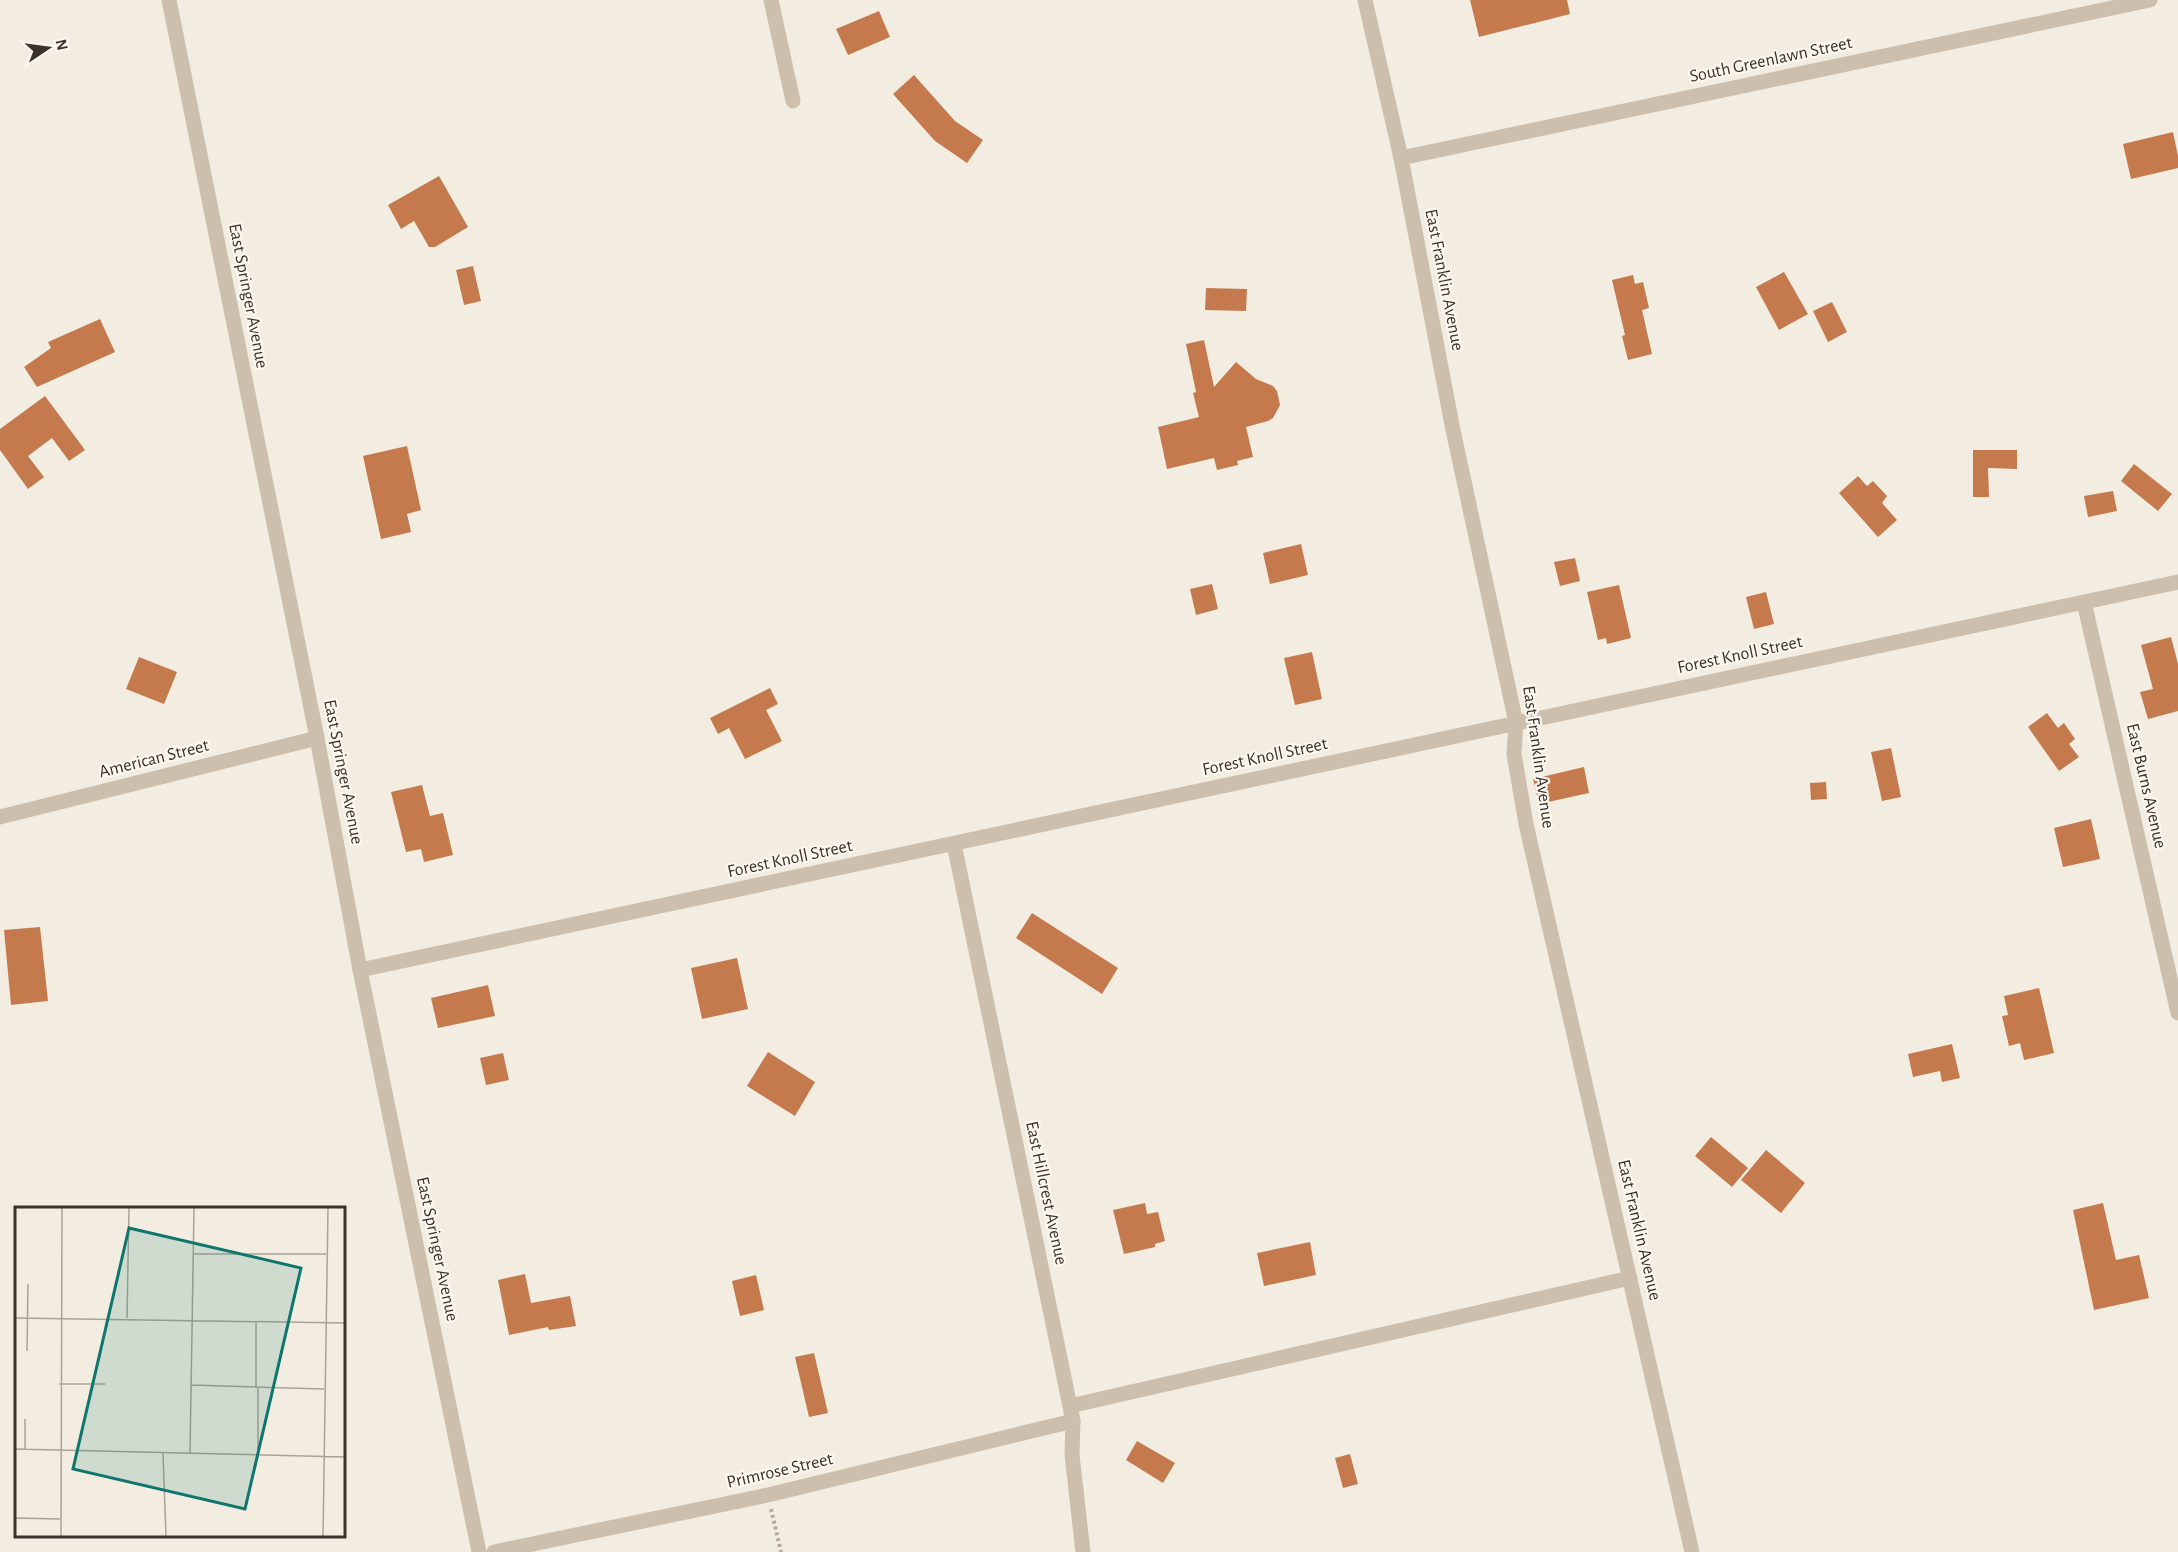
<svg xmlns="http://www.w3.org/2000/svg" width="2178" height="1552" viewBox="0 0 2178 1552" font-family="'Alegreya Sans',sans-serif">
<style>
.building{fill:#c57a4e}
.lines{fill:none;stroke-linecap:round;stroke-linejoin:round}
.path{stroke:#b8a997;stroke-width:4;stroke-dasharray:3 3;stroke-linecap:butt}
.minor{stroke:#ccbfad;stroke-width:15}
.labels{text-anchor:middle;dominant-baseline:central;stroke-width:4.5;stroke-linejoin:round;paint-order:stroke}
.street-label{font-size:18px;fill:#3b322b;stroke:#fbf7ee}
.inset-road{fill:none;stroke:#a9a298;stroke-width:1.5}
.view{fill:#0f766e;fill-opacity:0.15;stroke:#0f766e;stroke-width:3}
.inset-edge{fill:none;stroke:#3b322b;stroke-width:3}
</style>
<rect width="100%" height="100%" fill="#f3ede1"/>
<g class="building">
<path d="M 1470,0 L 1567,0 L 1570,14 L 1479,37 Z"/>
<path d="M 879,11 L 890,37 L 848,55 L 836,29 Z"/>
<path d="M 914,75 L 955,121 L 983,140 L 967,163 L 935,141 L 893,94 Z"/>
<path d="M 2173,132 L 2178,156 L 2178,168 L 2131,179 L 2123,144 Z"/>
<path d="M 439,176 L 468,227 L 435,247 L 429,247 L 414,221 L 401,229 L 388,205 Z"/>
<path d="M 473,266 L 481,301 L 464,305 L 456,270 Z"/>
<path d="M 1784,272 L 1808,314 L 1779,330 L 1756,287 Z"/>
<path d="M 1633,275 L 1635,284 L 1643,282 L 1649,308 L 1642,310 L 1652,354 L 1628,360 L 1622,336 L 1625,335 L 1612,280 Z"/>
<path d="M 1206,288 L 1247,289 L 1246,311 L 1205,310 Z"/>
<path d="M 1832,302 L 1847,332 L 1828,342 L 1813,311 Z"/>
<path d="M 100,319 L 115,352 L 37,387 L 24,367 L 51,348 L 48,342 Z"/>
<path d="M 1204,340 L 1214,387 L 1236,362 L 1256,379 L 1273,386 L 1277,391 L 1280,405 L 1273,418 L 1268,421 L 1246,427 L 1253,457 L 1237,461 L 1238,465 L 1217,470 L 1214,458 L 1167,469 L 1158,427 L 1199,417 L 1193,393 L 1196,392 L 1186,344 Z"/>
<path d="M 45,396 L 85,450 L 69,461 L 52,438 L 28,456 L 44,477 L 28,489 L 0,450 L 0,429 Z"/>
<path d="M 407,446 L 421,510 L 407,514 L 411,532 L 381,539 L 363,456 Z"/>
<path d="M 1973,450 L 2017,450 L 2017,469 L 1988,468 L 1989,497 L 1973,497 Z"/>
<path d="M 2134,464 L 2172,494 L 2158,511 L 2121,481 Z"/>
<path d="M 1858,476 L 1867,486 L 1873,481 L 1887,496 L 1882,503 L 1897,520 L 1878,537 L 1839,493 Z"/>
<path d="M 2113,491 L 2117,511 L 2088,517 L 2084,496 Z"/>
<path d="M 1301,544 L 1308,575 L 1270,584 L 1263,553 Z"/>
<path d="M 1575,558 L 1580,581 L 1560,586 L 1554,562 Z"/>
<path d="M 1212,584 L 1218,609 L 1196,615 L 1190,589 Z"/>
<path d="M 1619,585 L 1631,638 L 1607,644 L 1606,638 L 1598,640 L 1587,592 Z"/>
<path d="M 1766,592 L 1774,624 L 1754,629 L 1746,597 Z"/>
<path d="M 2171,637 L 2178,664 L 2178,711 L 2148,719 L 2140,692 L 2153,689 L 2141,645 Z"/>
<path d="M 1312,652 L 1322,699 L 1295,705 L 1284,658 Z"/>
<path d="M 139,657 L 177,672 L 164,704 L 126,689 Z"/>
<path d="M 770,688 L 778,704 L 766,710 L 782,741 L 745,759 L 729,728 L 718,734 L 710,718 Z"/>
<path d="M 2047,713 L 2058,728 L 2064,723 L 2075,739 L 2069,744 L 2079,757 L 2059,771 L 2028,727 Z"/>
<path d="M 1891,748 L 1901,797 L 1882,801 L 1871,752 Z"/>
<path d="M 1584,767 L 1589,793 L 1539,804 L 1533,779 Z"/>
<path d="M 1826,782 L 1827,799 L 1811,800 L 1810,783 Z"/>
<path d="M 422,785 L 430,816 L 443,813 L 453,855 L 424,862 L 421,849 L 406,852 L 391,792 Z"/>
<path d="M 2091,819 L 2100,859 L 2063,867 L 2054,828 Z"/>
<path d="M 1032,913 L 1118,968 L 1102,994 L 1016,938 Z"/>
<path d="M 40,927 L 48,1001 L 11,1005 L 4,930 Z"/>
<path d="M 737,958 L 748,1009 L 702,1019 L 691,968 Z"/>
<path d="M 488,985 L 495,1016 L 438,1028 L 431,998 Z"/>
<path d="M 2039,988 L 2054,1053 L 2024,1060 L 2020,1043 L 2009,1046 L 2002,1016 L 2008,1015 L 2004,996 Z"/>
<path d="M 1952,1044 L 1960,1078 L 1942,1082 L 1940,1071 L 1913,1077 L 1908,1054 Z"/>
<path d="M 768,1052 L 815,1082 L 795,1116 L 747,1086 Z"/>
<path d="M 503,1053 L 509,1080 L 486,1085 L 480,1058 Z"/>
<path d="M 1711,1137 L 1748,1168 L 1732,1187 L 1695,1156 Z"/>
<path d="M 1766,1150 L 1805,1183 L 1781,1213 L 1741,1180 Z"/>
<path d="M 1145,1203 L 1147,1214 L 1158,1212 L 1165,1241 L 1155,1244 L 1155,1247 L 1124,1254 L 1113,1210 Z"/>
<path d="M 2103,1203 L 2116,1260 L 2139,1255 L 2149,1298 L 2094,1310 L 2073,1210 Z"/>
<path d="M 1310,1242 L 1316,1275 L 1264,1286 L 1257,1253 Z"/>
<path d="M 525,1274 L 531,1303 L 570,1296 L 576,1326 L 549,1330 L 548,1327 L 509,1335 L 498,1280 Z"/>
<path d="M 756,1275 L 764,1310 L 740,1316 L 732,1281 Z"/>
<path d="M 814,1353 L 828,1413 L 809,1417 L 795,1357 Z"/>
<path d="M 1137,1441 L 1175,1463 L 1163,1483 L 1126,1460 Z"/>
<path d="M 1350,1454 L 1358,1484 L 1343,1488 L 1335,1458 Z"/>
</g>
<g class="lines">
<path class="path" d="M 771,1509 L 781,1552"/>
<g class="minor">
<path d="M 169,0 L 317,738 L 360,970 L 479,1552"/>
<path d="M 771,0 L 793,101"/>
<path d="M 1365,0 L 1401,158 L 1453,430 L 1516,723 L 1514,754 L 1526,824 L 1692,1552"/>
<path d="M 1401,158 L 2150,0"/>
<path d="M 2084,602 L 2178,1013"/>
<path d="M 0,817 L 317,738"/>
<path d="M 954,844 L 1073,1421 L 1072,1455 L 1083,1552"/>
<path d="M 360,970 L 2178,582"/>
<path d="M 1070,1406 L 1630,1278"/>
<path d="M 494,1552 L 768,1495 L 1073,1421"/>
</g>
</g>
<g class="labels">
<g class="street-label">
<text transform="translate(1771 60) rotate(-12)">South Greenlawn Street</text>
<text transform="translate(1444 280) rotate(79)">East Franklin Avenue</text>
<text transform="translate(248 296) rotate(79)">East Springer Avenue</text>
<text transform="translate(1740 655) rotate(-12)">Forest Knoll Street</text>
<text transform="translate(1265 757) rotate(-12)">Forest Knoll Street</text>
<text transform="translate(1538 757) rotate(82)">East Franklin Avenue</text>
<text transform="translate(154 759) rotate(-14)">American Street</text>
<text transform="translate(343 772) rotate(79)">East Springer Avenue</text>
<text transform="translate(2146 786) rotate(77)">East Burns Avenue</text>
<text transform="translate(790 859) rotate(-12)">Forest Knoll Street</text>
<text transform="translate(1046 1193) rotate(78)">East Hillcrest Avenue</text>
<text transform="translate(1639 1230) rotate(77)">East Franklin Avenue</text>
<text transform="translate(437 1249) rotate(78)">East Springer Avenue</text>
<text transform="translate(780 1471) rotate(-13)">Primrose Street</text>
</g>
</g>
<g transform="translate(15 1207)">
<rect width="330" height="330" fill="#f3ede1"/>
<path class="inset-road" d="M 178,47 L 311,47M 0,111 L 330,116M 112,111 L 114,1M 12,144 L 13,77M 44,177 L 90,177M 176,178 L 309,182M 241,180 L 241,114M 0,242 L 330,250M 10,243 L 10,212M 148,246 L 151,329M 175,247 L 179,1M 243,249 L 243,180M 0,311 L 45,312M 46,329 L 47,1M 308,329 L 313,1"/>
<path class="view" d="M 114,21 L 286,61 L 230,302 L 58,262 Z"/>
<rect width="330" height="330" class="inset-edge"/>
</g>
<g transform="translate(48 48) rotate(77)" stroke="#fbf7ee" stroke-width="4.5" paint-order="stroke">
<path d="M0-4.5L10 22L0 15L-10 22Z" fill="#3b322b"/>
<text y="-9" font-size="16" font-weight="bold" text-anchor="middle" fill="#3b322b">N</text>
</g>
</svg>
